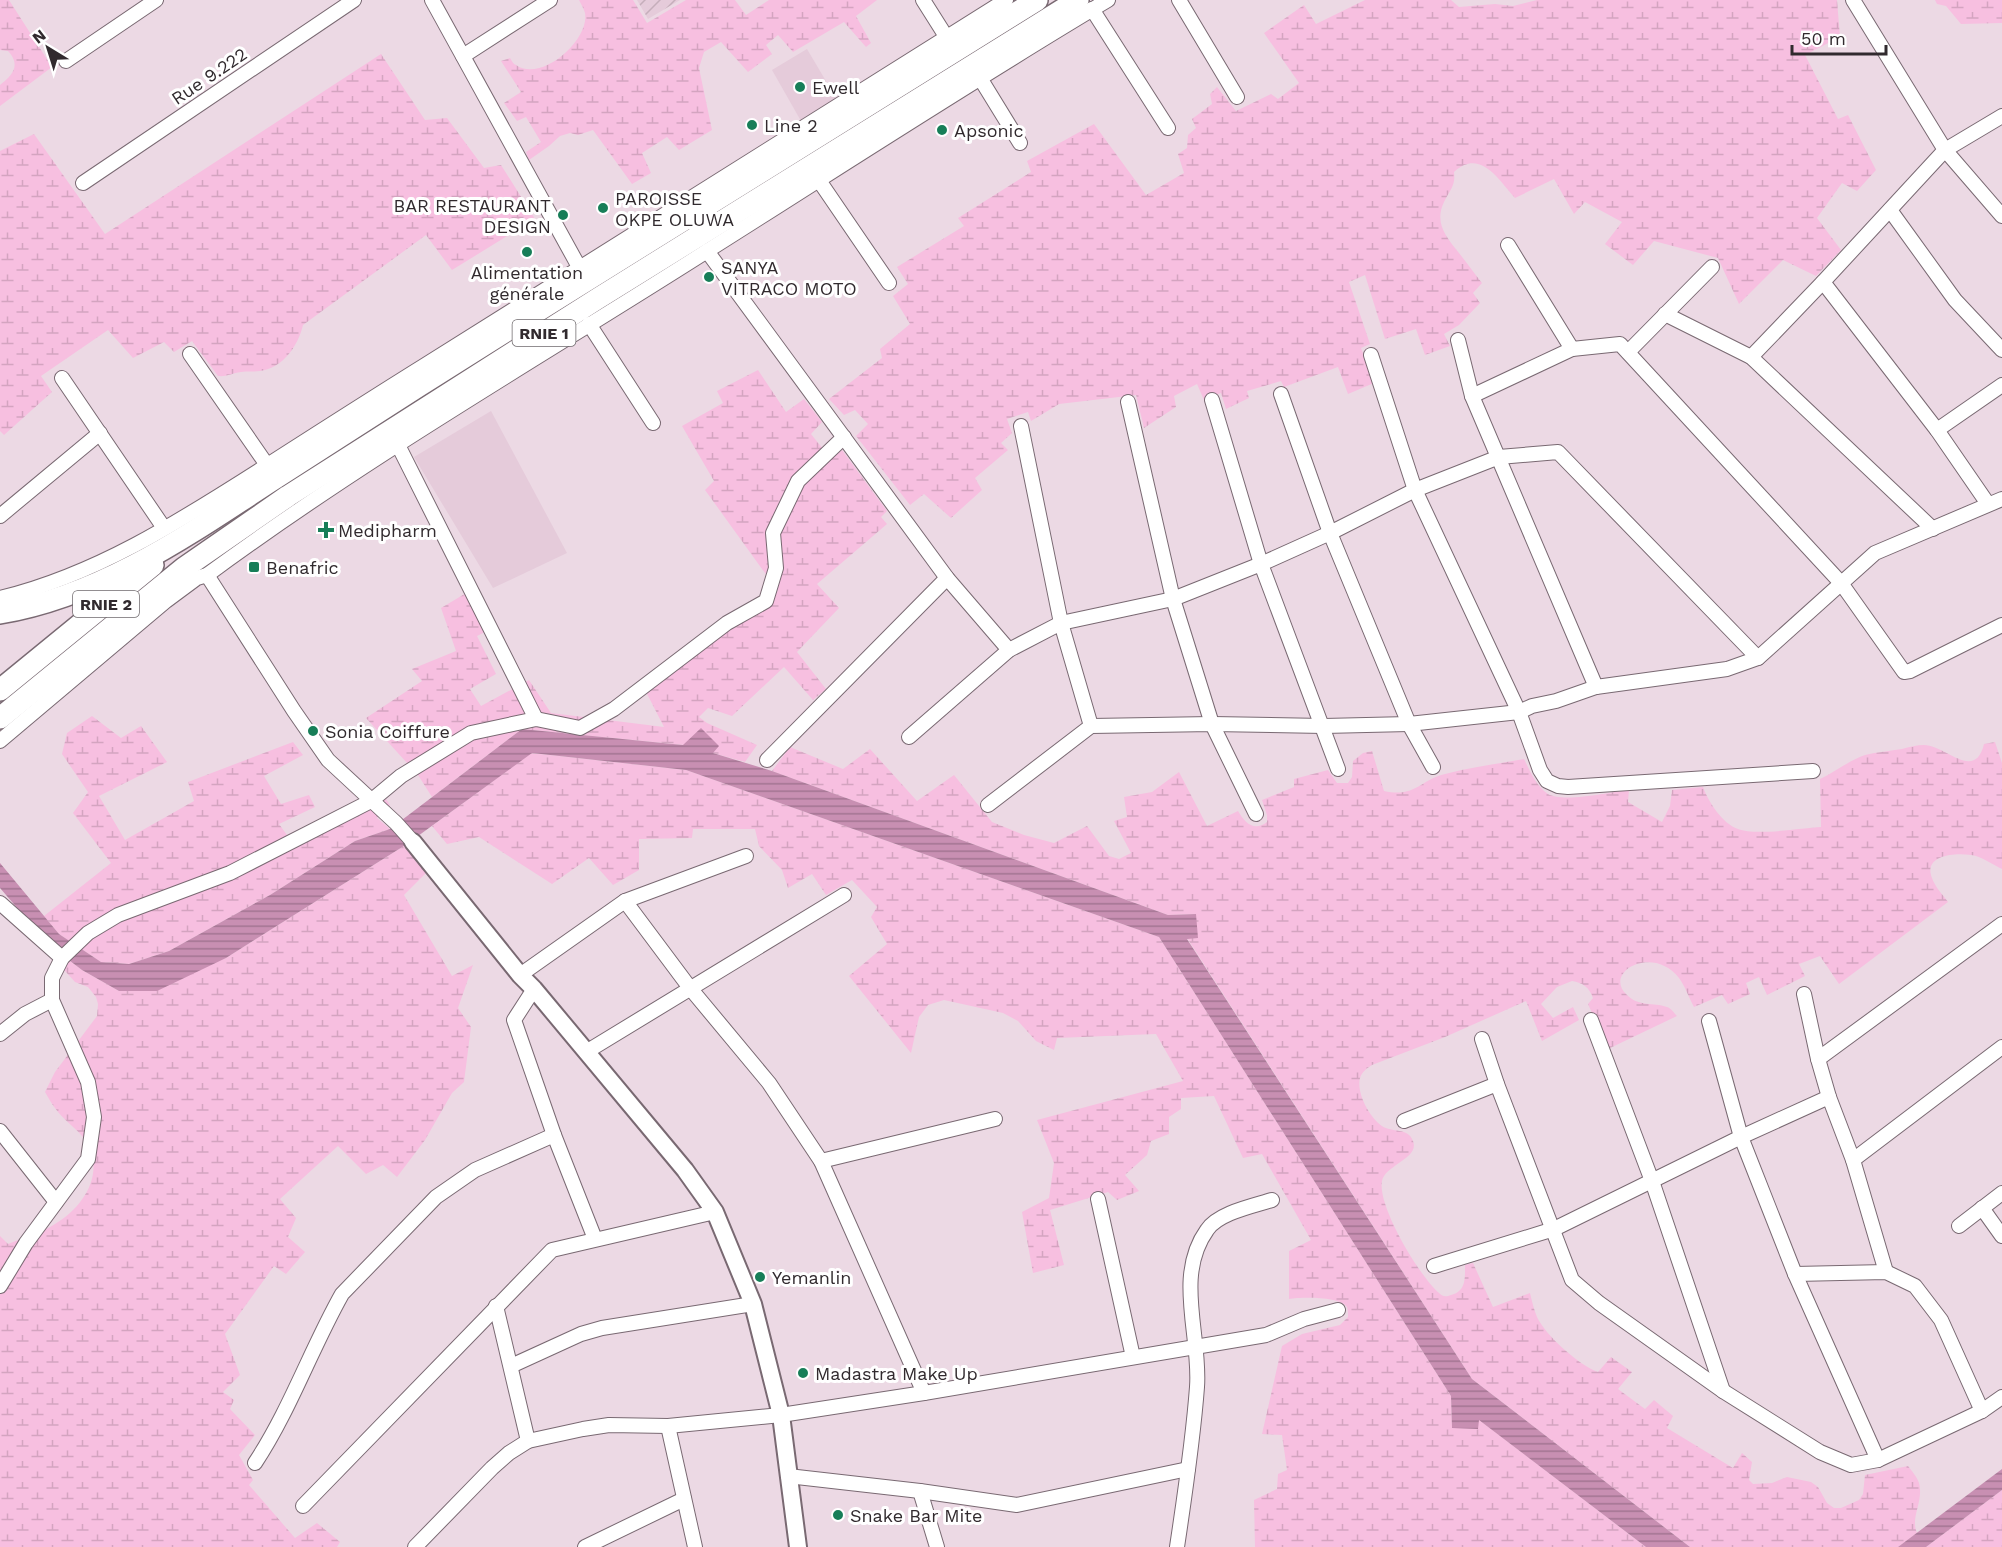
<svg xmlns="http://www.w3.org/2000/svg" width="2002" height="1547" viewBox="0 0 2002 1547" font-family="'Work Sans',sans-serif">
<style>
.built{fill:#e5cbda}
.industrial{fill:url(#industrial-furrows)}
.wetland{fill:url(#wetland-marsh)}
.water{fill:url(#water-rules)}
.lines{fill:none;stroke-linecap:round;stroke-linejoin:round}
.minor-casing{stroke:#796972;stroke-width:16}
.tertiary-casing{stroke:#796972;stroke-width:20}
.trunk-casing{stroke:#796972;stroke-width:24}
.minor{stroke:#fff;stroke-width:14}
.tertiary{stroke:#fff;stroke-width:16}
.trunk{stroke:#fff;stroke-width:21}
.poi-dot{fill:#177e58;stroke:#fff;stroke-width:2}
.labels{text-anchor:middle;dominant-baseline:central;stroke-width:6;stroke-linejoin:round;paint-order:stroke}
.shield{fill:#fff;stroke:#6f6a6d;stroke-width:1.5}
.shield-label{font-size:16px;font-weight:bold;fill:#312a2e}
.street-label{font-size:18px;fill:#312a2e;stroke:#fff}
.poi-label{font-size:18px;fill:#312a2e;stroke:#fff;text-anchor:start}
</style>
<defs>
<pattern id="industrial-furrows" width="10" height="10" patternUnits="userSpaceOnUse" patternTransform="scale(1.5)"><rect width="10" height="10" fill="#e5cbda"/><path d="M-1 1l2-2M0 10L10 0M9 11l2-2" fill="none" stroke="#c5aebb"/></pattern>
<pattern id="wetland-marsh" width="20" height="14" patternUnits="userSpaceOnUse" patternTransform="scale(1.5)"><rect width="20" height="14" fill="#f7bfe0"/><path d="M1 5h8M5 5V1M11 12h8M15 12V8" fill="none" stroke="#d4a4c0"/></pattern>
<pattern id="water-rules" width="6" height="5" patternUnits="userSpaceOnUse" patternTransform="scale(1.5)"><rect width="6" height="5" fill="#c88fb2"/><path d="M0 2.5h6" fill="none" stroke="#a37591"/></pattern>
</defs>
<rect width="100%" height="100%" fill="#ecd9e4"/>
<g class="built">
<path d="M 807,49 L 836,98 L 801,121 L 772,70 Z"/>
<path d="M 491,411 L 567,553 L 493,588 L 414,457 Z"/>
</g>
<path class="industrial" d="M 637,0 L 680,0 L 648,19 Z"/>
<g class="wetland">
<path d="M 0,0 L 9,0 L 52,67 L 0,106 L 0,85 C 13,75 21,65 8,51 L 0,50 Z"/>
<path d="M 579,0 L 633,0 L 647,23 L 686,0 L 735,0 L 746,15 L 769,0 L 877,0 L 856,16 L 871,43 L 866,47 L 844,22 L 793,52 L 778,35 L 766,45 L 772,54 L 748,72 L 721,42 L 704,52 L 699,68 L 712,130 L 679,150 L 667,137 L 642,153 L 651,173 L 632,184 L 593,130 L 578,135 L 570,133 L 560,136 L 549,146 L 529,160 L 526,152 L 541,142 L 526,117 L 517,121 L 504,103 L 521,92 L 501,61 L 510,58 C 512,61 513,64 516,65 C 541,83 590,40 585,13 C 584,9 581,4 579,0 Z"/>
<path d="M 1365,0 L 1451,0 L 1459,7 L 1495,4 L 1513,6 L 1537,0 L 1837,0 L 1840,37 L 1805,55 L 1838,119 L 1848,115 L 1876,170 L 1857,191 L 1842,183 L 1817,218 L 1841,250 L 1816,276 L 1783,260 L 1739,304 L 1718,258 L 1654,241 L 1633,265 L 1605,244 L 1622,222 L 1585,202 L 1574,214 L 1554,179 L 1515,198 C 1498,179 1480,148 1454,172 C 1456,186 1449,191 1444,202 C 1434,223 1446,237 1459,253 C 1467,263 1474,273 1482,283 L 1473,293 L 1480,303 L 1459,325 L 1444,334 L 1450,346 L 1425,355 L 1416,329 L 1385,339 L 1365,275 L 1349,282 L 1370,344 L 1361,348 L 1374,383 L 1348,394 L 1338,367 L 1284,387 L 1281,381 L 1247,391 L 1249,398 L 1226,409 L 1221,393 L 1204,400 L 1197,384 L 1174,396 L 1176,407 L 1144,428 L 1136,395 L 1059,404 L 1031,421 L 1028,412 L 1007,419 L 1012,433 L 1001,443 L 1008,450 L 975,478 L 982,490 L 951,518 L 924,494 L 910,505 L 856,436 L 868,424 L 855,410 L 844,415 L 829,399 L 882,358 L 880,349 L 910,324 L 893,296 L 908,284 L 897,267 L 964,226 L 958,218 L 1031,172 L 1027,161 L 1094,124 L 1146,195 L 1184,173 L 1178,154 L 1187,148 L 1188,135 L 1196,128 L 1192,119 L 1212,104 L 1210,94 L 1217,87 L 1236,111 L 1271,94 L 1278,99 L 1299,83 L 1264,33 L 1304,5 L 1316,24 Z"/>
<path d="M 1935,0 L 2002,0 L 2002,23 L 1961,24 L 1946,6 L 1937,4 Z"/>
<path d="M 381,54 L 425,120 L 447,118 L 484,168 L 501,165 L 535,219 L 452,270 L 426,235 L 303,325 C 298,346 283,368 260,371 C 254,372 247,371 241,372 C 232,373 227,377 218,376 L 192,341 L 174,352 L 164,342 L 133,358 L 108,330 L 41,376 L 52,392 L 4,435 L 0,431 L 0,151 L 34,134 L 105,234 Z"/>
<path d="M 758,370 L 786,412 L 804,399 L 822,422 L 811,434 L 831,459 L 842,450 L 887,511 L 881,517 L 887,524 L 817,584 L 839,608 L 797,652 L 826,689 L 813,700 L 784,667 L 732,716 L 708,708 L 699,717 L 707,723 L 757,745 L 745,762 L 684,745 L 522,729 L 432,797 L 418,775 L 366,718 L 422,681 L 412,669 L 456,651 L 441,608 L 473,589 L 495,627 L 477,636 L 496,674 L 470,689 L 481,706 L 529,680 L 551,713 L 664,727 L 644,688 L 778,591 L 705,490 L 714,481 L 682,426 L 723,403 L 717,391 Z"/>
<path d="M 92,716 L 121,738 L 141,726 L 167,762 L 99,796 L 125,840 L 194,801 L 188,782 L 293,742 L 303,755 L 264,776 L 281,804 L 309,795 L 315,807 L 279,824 L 287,835 L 322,825 L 340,824 L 386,799 L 390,805 L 377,818 L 390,829 L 355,841 L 270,895 L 169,951 L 129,964 L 101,962 L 59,934 L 44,916 L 111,863 L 73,813 L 88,792 L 62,754 L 67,733 Z"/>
<path d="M 1995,742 L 2002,763 L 2002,869 C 1994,865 1985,859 1976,856 C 1961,852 1922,853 1932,878 C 1935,887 1943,895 1948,902 L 1839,984 L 1820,956 L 1799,964 L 1805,976 L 1767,995 L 1759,977 L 1746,983 L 1750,994 L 1728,1004 L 1722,995 L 1694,1007 C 1689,998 1685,986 1679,978 C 1653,944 1602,972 1627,995 C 1639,1007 1653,1002 1667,1007 C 1671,1008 1674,1013 1677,1016 L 1608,1049 L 1588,1004 L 1593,998 C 1589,987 1583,983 1572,981 L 1557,987 L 1541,1004 L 1553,1018 L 1573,1007 L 1579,1020 L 1542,1041 L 1526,1001 L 1445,1037 L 1372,1065 C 1367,1068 1362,1072 1360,1078 C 1356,1093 1370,1118 1382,1126 C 1392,1133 1408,1127 1413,1141 C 1420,1158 1385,1165 1382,1181 C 1377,1206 1420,1277 1439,1293 C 1443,1297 1446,1297 1451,1295 C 1466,1291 1465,1279 1465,1265 L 1473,1263 L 1493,1307 L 1530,1293 C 1532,1301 1534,1310 1537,1317 C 1546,1336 1579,1365 1598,1372 L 1611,1357 L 1632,1372 L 1618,1389 L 1645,1409 L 1654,1400 L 1673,1416 L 1667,1428 L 1733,1468 L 1742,1453 L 1752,1462 L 1749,1480 L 1753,1484 L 1772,1483 L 1787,1477 L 1811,1482 L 1818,1487 L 1827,1503 L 1834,1508 L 1841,1508 L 1859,1500 L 1863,1494 L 1865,1475 L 1908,1466 C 1912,1471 1917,1477 1919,1483 C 1924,1501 1910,1517 1917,1533 L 1898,1547 L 1690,1547 L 1472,1379 L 1187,938 L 1196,914 L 1168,915 L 772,771 L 790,747 L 843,769 L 870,749 L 917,801 L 954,775 L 992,822 L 1024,835 L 1054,843 L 1087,826 L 1109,856 L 1119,859 L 1131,853 L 1114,821 L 1127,817 L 1124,797 L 1152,792 L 1179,772 L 1207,826 L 1238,811 C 1245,823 1254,832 1267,822 L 1267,815 L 1262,800 L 1294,787 L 1294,779 L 1328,770 L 1337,783 L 1348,783 L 1352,777 L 1353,761 L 1363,753 L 1372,751 L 1384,791 C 1415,798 1420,780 1445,774 C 1471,767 1498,764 1524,759 C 1530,771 1536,786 1548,794 C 1564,803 1610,792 1629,790 L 1628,802 L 1662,822 L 1670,806 L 1672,790 L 1703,787 C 1709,803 1722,823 1738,829 C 1756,836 1801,828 1821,827 L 1820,779 C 1835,772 1850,760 1865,755 C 1877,752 1890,751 1902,749 C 1909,747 1917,745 1924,745 C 1945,745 1975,782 1984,744 Z"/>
<path d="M 531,753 L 686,770 L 1159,937 L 1451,1396 L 1452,1428 L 1478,1419 L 1646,1547 L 1255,1547 L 1254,1500 L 1277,1489 L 1278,1474 L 1287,1470 L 1282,1435 L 1262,1434 L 1282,1346 L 1302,1334 L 1340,1325 L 1348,1317 C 1348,1313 1348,1310 1347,1307 C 1340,1296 1301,1297 1289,1299 L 1289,1251 L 1311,1240 L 1262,1154 L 1243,1158 L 1214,1096 L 1181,1098 L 1181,1109 L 1169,1117 L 1169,1134 L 1151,1141 L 1147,1155 L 1125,1175 L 1139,1191 L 1117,1200 L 1108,1192 L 1050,1210 L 1064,1265 L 1033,1273 L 1022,1212 L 1049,1198 L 1054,1163 L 1037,1120 L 1183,1081 L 1156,1034 L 1057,1038 L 1054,1050 L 1036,1041 L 1018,1021 L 1003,1013 L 944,1000 L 928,1005 L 919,1017 L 911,1053 L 849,976 L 887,944 L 871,917 L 877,907 L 852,880 L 826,895 L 812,874 L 788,888 L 782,870 L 759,846 L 755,829 L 693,829 L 692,838 L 639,839 L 639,870 L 613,885 L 589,858 L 552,884 L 479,837 L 447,844 L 432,826 Z"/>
<path d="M 407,844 L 432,867 L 404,895 L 452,976 L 473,965 L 458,1008 L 471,1027 L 464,1082 L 452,1093 L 425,1140 L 397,1177 L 383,1165 L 366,1174 L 338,1146 L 280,1199 L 296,1218 L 288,1237 L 305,1252 L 286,1274 L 274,1266 L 225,1334 L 240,1375 L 223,1392 L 234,1400 L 230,1409 L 255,1435 L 239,1455 L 253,1480 L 249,1485 L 295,1538 L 317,1523 L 340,1542 L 337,1547 L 0,1547 L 0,1236 L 8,1244 C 23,1238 41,1233 55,1224 C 80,1209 101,1181 91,1151 C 86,1135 68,1124 58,1112 C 53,1106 49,1099 45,1092 L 55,1072 L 97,1016 L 98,1004 L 96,997 L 88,987 L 75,982 L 45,949 L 49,945 L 82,970 L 119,991 L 226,958 Z"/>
<path d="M 2002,1490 L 2002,1547 L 1926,1547 Z"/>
</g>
<g class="water">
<path d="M 701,728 L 719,746 L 713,753 L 772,771 L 1168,915 L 1196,914 L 1198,938 L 1187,939 L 1472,1379 L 1690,1547 L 1646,1547 L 1479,1420 L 1478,1429 L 1452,1428 L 1451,1396 L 1159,937 L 686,770 L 532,753 L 407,844 L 226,958 L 157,991 L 119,991 L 82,970 L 49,945 L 0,888 L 0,863 L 59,934 L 101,962 L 129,964 L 169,951 L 270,895 L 355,841 L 390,829 L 522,729 L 683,745 Z"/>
<path d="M 2002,1469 L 2002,1490 L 1926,1547 L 1898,1547 Z"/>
</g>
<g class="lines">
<defs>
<g id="minor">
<path d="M 432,0 L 579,267"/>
<path d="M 923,0 L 947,38"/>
<path d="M 1179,0 L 1237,97"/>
<path d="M 1853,0 L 1945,150 L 2002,216"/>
<path d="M 1092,9 L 1168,128"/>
<path d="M 463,56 L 550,0"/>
<path d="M 66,61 L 156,0"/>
<path d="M 980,78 L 1020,143"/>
<path d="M 818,179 L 889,283"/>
<path d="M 83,183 L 354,0"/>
<path d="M 1890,210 L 1955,300 L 2002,350"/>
<path d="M 1508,245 L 1572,349"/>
<path d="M 707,251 L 947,578 L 1009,650"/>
<path d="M 1823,282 L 1937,430 L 1988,504"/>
<path d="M 1665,314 L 1751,357 L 1933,529"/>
<path d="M 589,324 L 653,423"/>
<path d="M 1458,340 L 1472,396 L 1596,687"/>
<path d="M 1628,352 L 1712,267"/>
<path d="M 190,354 L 267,465"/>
<path d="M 1371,355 L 1415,490 L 1519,712 L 1540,770 L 1547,781 L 1558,786 L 1568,787 L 1813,771"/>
<path d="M 1751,357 L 1823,282 L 1945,150 L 2002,116"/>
<path d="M 62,378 L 164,528"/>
<path d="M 1281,394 L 1330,533 L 1409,724 L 1433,767"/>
<path d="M 1472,396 L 1572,349 L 1620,344 L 1841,583 L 1904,672 L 1910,671 L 2002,625"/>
<path d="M 1212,400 L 1261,564 L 1338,769"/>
<path d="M 1128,402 L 1173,599 L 1212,724 L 1256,814"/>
<path d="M 1021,426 L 1061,623 L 1091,726"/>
<path d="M 1937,430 L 2002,385"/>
<path d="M 398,445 L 536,719"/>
<path d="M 0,516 L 100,433"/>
<path d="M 207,575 L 294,711 L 328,760 L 396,823 L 413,842"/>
<path d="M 0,598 C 96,575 180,521 263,468 C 316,434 369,400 422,367 C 616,243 812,123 1006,0"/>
<path d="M 909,737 L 1009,650 L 1061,623 L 1173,599 L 1261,564 L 1330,533 L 1415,490 L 1499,457 L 1558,452 L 1758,658"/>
<path d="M 0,741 L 166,601 L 197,578 L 207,575 C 367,457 539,358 707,251 C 840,167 972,81 1108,0"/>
<path d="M 767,760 L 947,578"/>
<path d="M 988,805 L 1091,726 L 1212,724 L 1324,726 L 1409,724 L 1519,712 L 1532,706 L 1556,701 L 1596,687 L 1727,669 L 1758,658 L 1875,553 L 2002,499"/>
<path d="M 625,901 L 690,988 L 769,1083 L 821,1161 L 924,1393"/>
<path d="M 0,903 L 62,958"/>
<path d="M 520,975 L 625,901 L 746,856"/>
<path d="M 534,989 L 514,1020 L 554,1135 L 595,1239"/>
<path d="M 1804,994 L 1818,1059 L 1829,1097 L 1853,1160 L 1886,1272"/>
<path d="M 1591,1020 L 1652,1181 L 1723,1391"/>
<path d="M 1709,1021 L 1741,1137 L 1795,1274 L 1878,1460"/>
<path d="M 0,1034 L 25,1014 L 52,1000"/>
<path d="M 1482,1039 L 1497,1084 L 1572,1280 L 1599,1303 L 1723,1391 L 1820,1452 L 1851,1465 L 1878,1460 L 1982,1411 L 2002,1397"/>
<path d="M 586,1052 L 844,895"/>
<path d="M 1818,1059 L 2002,924"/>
<path d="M 1404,1121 L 1497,1084"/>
<path d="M 0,1131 L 56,1202"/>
<path d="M 1853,1160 L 2002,1047"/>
<path d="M 821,1161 L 995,1119"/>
<path d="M 1098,1199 L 1133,1357"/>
<path d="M 1982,1208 L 2002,1236"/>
<path d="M 1959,1226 L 2002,1193"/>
<path d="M 1434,1266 L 1554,1229 L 1741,1137 L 1829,1097"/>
<path d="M 1795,1274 L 1886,1272 L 1915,1286 L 1941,1320 L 1982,1411"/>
<path d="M 0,1286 L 26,1243 L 88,1159 L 94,1117 L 88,1082 L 52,1000 L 52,978 L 62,958 L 88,933 L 118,915 L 230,873 L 371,801 L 401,776 L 471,733 L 536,719 L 580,728 L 614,709 L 727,623 L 766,601 L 776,568 L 773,533 L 798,481 L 844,437"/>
<path d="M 496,1306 L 528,1441"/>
<path d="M 511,1366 L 581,1334 L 602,1328 L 753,1304"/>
<path d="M 668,1426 L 695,1547"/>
<path d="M 255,1463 C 290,1410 311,1349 342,1294 L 436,1197 L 475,1170 L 554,1135"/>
<path d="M 788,1476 L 920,1491 L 1017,1505 L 1188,1469"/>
<path d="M 920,1491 L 937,1547"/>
<path d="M 303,1506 L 552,1250 L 715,1212"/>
<path d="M 415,1547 L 492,1468 L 509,1453 L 528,1441 L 583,1429 L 609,1425 L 668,1426 L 781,1415 L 924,1393 L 1266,1335 L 1304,1319 L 1338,1310"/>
<path d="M 585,1547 L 684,1499"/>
<path d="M 1177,1547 C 1185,1494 1193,1441 1197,1387 C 1201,1336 1174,1276 1207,1230 C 1218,1213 1253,1206 1272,1200"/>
</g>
<path id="tertiary" d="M 413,842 L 520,975 L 534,989 L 685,1170 L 715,1212 L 753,1304 L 781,1415 L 798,1547"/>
<g id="trunk">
<path d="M 0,613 C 101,596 187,536 271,481 C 320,449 370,418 419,386 C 624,256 830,128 1037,0"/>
<path d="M 0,690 L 153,565"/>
<path d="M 0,718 L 184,568 L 288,496 L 597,299 L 1078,0"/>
</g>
</defs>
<use href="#minor" class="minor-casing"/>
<use href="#tertiary" class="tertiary-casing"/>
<use href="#trunk" class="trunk-casing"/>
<use href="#minor" class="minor"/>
<use href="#tertiary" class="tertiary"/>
<use href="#trunk" class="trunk"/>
</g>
<g class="poi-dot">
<circle cx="800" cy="87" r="6"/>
<circle cx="752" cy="125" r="6"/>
<circle cx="942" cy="130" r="6"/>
<circle cx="603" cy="208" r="6"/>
<circle cx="563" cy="215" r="6"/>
<circle cx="527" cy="252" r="6"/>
<circle cx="709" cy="277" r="6"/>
<path d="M323 521h6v6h6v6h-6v6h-6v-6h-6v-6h6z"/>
<rect x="248" y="561" width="12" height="12" rx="3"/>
<circle cx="313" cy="731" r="6"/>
<circle cx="760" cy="1277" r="6"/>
<circle cx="803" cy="1373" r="6"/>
<circle cx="838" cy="1515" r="6"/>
</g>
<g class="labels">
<g class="shield">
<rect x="512.5" y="320" width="63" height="26" rx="4.5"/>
<rect x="73" y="591" width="66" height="26" rx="4.5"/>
</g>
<g class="shield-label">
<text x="544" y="333">RNIE 1</text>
<text x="106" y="604">RNIE 2</text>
</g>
<g class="street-label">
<text transform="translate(209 76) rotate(-34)">Rue 9.222</text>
</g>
<g class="poi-label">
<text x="812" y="87">Ewell</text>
<text x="764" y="125">Line 2</text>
<text x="954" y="130">Apsonic</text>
<text x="615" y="198">PAROISSE<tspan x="615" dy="21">OKPE OLUWA</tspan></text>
<text x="551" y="205" text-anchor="end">BAR RESTAURANT<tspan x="551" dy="21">DESIGN</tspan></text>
<text x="721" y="267">SANYA<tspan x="721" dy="21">VITRACO MOTO</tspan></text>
<text x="527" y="272" text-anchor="middle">Alimentation<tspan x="527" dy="21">générale</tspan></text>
<text x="338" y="530">Medipharm</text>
<text x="266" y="567">Benafric</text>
<text x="325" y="731">Sonia Coiffure</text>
<text x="772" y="1277">Yemanlin</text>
<text x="815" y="1373">Madastra Make Up</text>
<text x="850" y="1515">Snake Bar Mite</text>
</g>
</g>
<g transform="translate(48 48) rotate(322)" stroke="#ffffff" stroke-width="4.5" paint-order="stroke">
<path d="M0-4.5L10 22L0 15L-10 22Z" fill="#312a2e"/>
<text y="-9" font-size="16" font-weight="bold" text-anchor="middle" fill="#312a2e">N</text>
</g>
<path d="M1792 45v9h94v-9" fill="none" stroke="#312a2e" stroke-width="3"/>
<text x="1801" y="45" font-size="18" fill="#312a2e" stroke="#ffffff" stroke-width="4.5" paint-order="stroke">50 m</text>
</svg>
